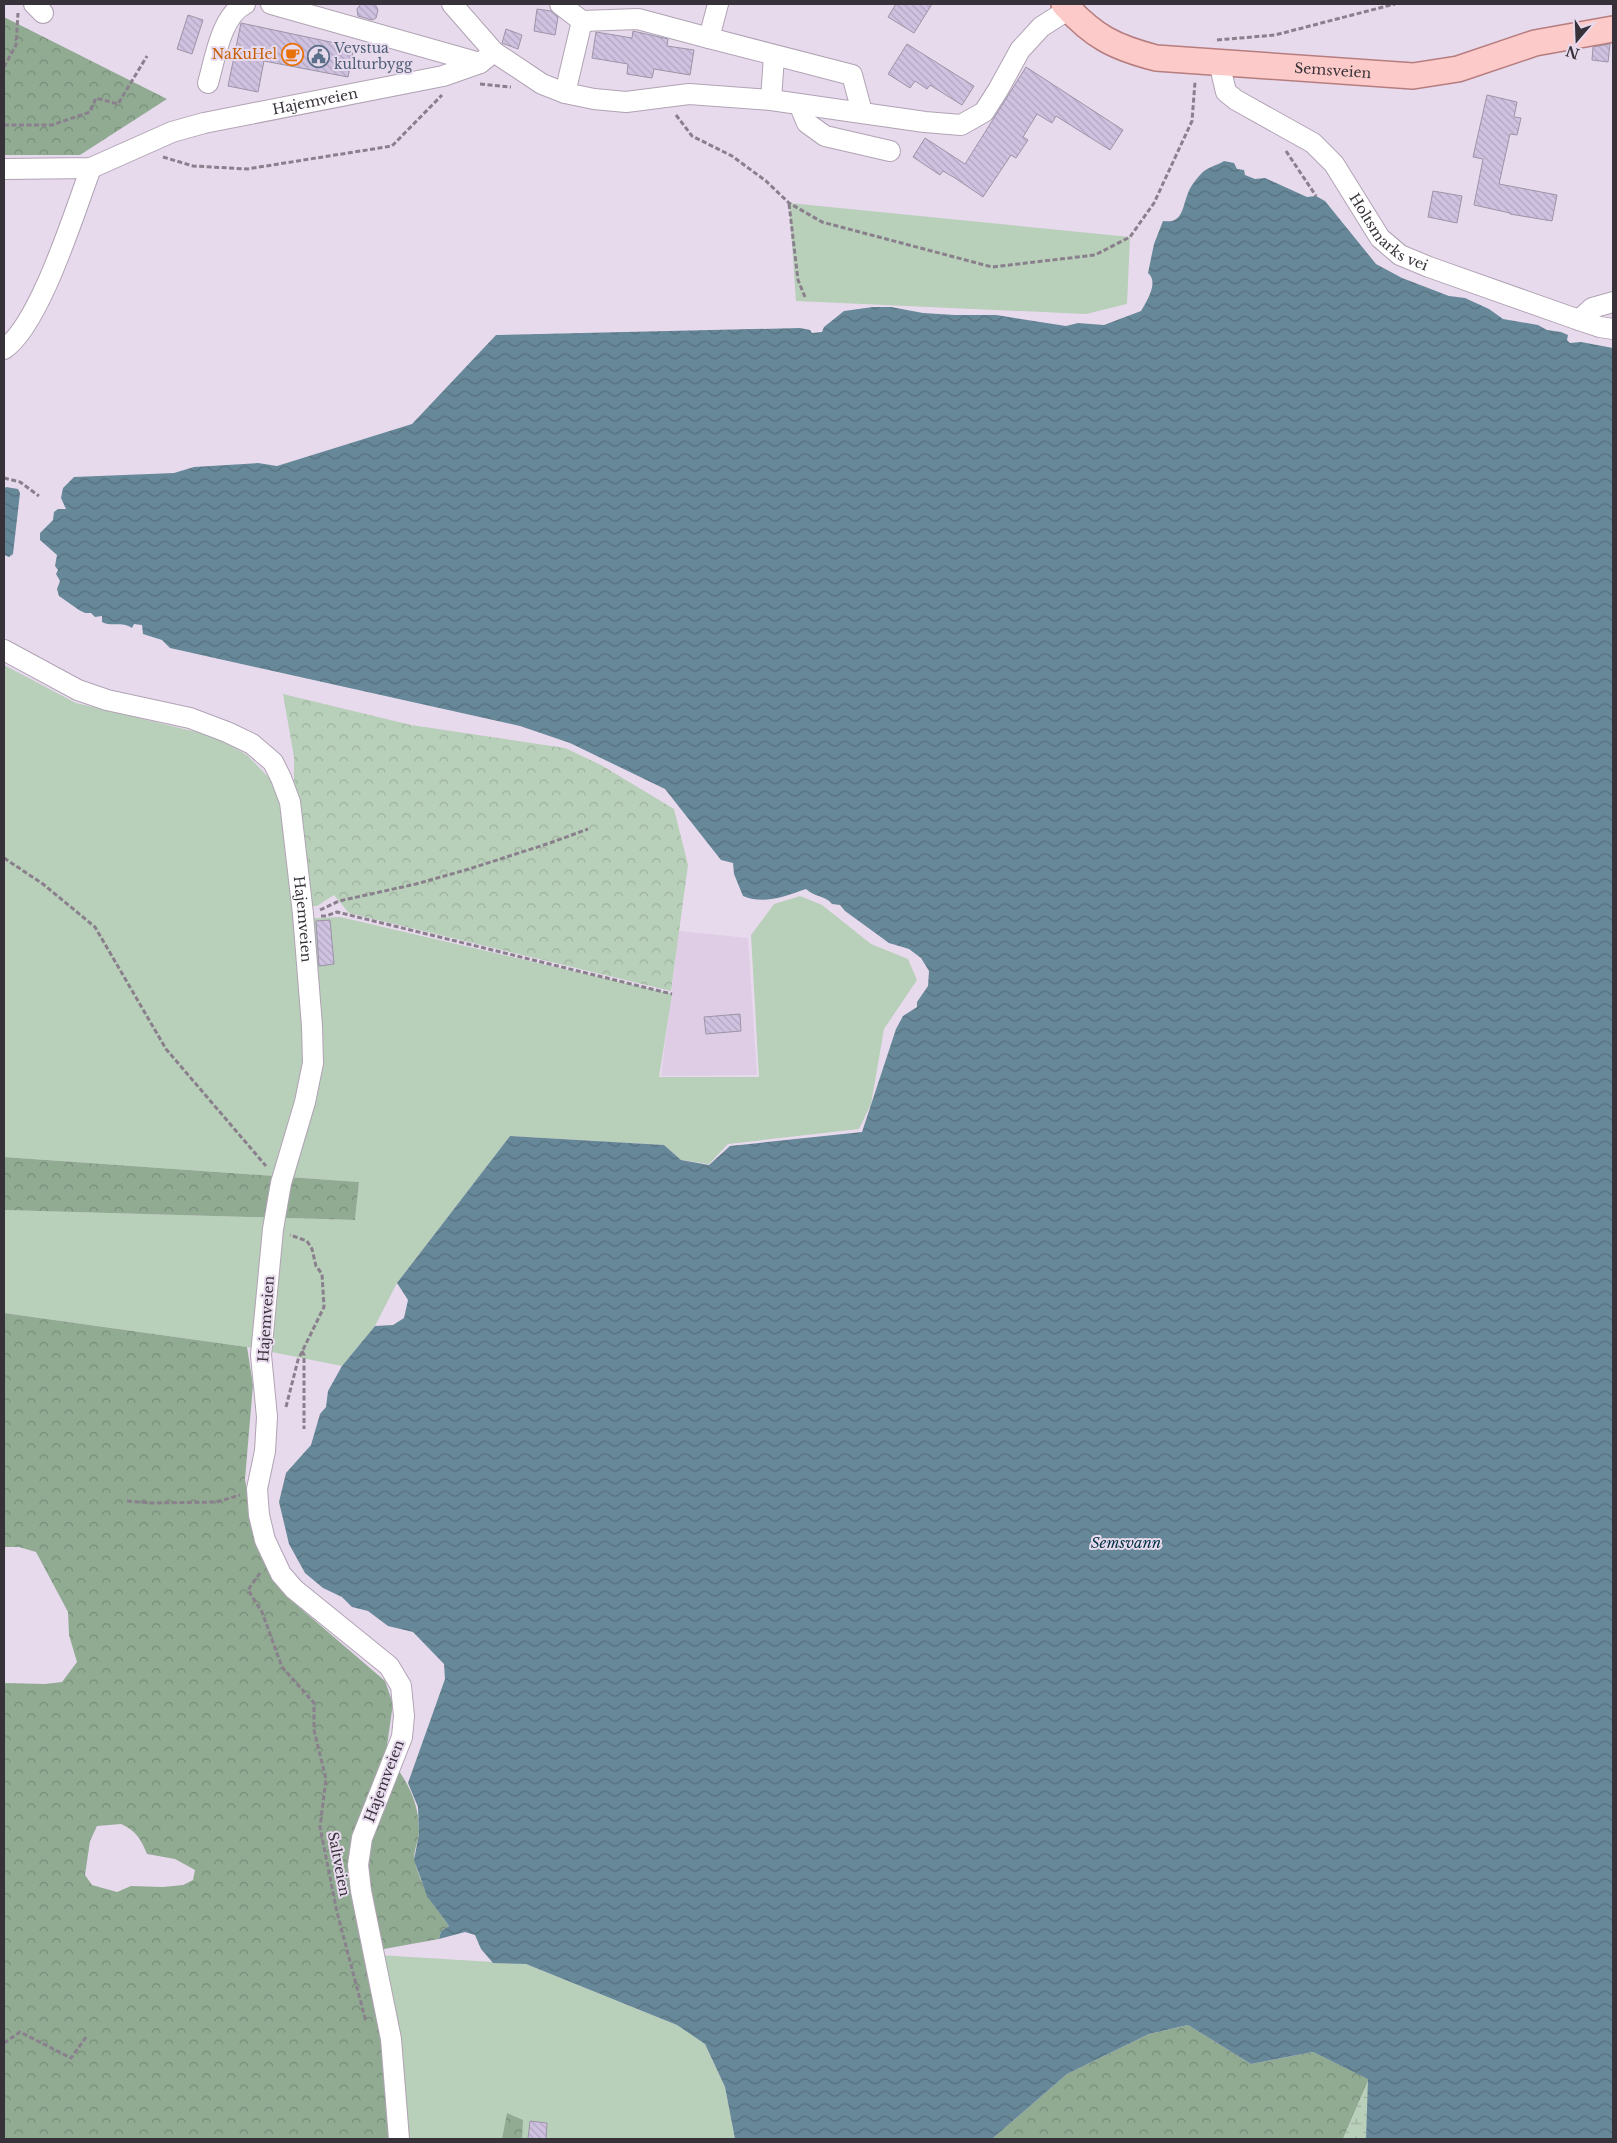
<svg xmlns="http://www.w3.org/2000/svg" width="1617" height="2143" viewBox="0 0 1617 2143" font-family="'Libre Baskerville',serif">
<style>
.built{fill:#dfcde5}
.grass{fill:#b8cfb9}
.forest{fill:url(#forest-crowns);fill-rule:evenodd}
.wetland{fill:url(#wetland-marsh)}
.park{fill:url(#park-crowns)}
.water{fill:url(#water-waves)}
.building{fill:url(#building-back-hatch);stroke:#9c94a7}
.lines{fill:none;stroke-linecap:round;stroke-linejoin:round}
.minor-casing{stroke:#b0a3b4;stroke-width:22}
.major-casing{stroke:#b67d7f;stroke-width:28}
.path{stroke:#8a808d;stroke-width:3;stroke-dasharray:5 2.5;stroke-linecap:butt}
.minor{stroke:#fff;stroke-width:20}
.major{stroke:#fccac8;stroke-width:25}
.labels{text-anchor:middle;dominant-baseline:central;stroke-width:4;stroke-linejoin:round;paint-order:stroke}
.service-label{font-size:14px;fill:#4e5e75;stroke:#e8daed;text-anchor:start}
.food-label{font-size:14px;fill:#c56008;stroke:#e8daed;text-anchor:end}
.street-label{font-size:14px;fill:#373239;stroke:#e8daed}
.water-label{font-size:15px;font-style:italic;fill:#003145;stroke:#e8daed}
</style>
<defs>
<pattern id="forest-crowns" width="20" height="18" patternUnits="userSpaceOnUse" patternTransform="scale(1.25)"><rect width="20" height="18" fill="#91ab93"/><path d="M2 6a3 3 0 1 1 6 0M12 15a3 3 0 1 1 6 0" fill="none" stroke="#778c79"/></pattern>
<pattern id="wetland-marsh" width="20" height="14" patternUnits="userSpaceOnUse" patternTransform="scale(1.25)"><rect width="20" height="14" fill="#b8cfb9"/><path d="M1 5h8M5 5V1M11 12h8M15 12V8" fill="none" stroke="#9fb2a0"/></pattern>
<pattern id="park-crowns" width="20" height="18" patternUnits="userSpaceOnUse" patternTransform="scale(1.25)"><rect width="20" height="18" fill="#b8cfb9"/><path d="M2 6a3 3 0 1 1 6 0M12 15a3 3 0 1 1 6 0" fill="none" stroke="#9fb2a0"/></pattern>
<pattern id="water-waves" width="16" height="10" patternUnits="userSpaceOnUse" patternTransform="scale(1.25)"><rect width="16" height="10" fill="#678899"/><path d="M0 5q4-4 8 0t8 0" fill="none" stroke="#56707e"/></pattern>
<pattern id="building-back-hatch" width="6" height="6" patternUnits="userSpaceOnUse" patternTransform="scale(1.25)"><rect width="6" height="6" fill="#cfc1e0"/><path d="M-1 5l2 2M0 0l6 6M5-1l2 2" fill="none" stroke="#b2a6c1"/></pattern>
</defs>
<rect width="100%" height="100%" fill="#e8daed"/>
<path class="built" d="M 679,931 L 748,938 L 757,1075 L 661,1076 Z"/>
<g class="grass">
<path d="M 789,203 L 1130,237 L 1127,304 L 1086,314 L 796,301 Z"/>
<path d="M 4,665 L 76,703 L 213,736 L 247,755 L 276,785 L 299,919 L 340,917 L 672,994 L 659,1077 L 759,1077 L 751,935 L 774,904 L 800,896 L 822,905 L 871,944 L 908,959 L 917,980 L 884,1029 L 871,1104 L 859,1129 L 728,1144 L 709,1164 L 681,1160 L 664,1145 L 510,1136 L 397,1283 L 375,1326 L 342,1366 L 247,1347 L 4,1313 L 4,1210 L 355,1220 L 359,1182 L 4,1157 Z"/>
<path d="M 378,1955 L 526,1964 L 677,2025 L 705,2044 L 725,2087 L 735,2139 L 407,2139 Z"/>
</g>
<g class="forest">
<path d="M 4,17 L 167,99 L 80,155 L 4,155 Z"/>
<path d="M 4,1157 L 359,1182 L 355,1220 L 4,1210 Z"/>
<path d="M 4,1313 L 247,1347 L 253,1385 L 245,1479 L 255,1541 L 269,1573 L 299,1607 L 385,1681 L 393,1704 L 386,1752 C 405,1779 419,1798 419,1832 C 419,1841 412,1853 415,1862 C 421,1887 434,1906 449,1926 L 441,1931 L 439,1939 L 373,1951 L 394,2139 L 4,2139 L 4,1683 L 45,1684 L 62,1682 L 77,1662 L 69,1635 L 68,1612 L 36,1552 L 19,1547 L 4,1547 ZM 121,1824 C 136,1831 141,1839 147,1854 L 175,1859 L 195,1870 L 193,1880 L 183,1885 L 163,1887 L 131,1886 L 117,1892 L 92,1885 L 85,1875 L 90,1841 L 97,1826 Z"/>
<path d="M 1188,2025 L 1251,2064 L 1313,2052 L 1369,2079 L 1343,2139 L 992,2139 L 1067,2074 L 1149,2034 Z"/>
<path d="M 507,2113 L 523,2120 L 522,2139 L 502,2139 Z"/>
</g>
<path class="wetland" d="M 1369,2079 L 1366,2139 L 1343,2139 Z"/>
<path class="park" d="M 283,694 L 411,725 L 565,748 L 601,765 L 674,809 L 688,865 L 671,991 L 349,913 L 334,895 L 317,906 L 309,906 L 294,790 L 294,757 Z"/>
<g class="water">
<path d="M 1224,161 L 1234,163 L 1237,169 L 1244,170 L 1245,175 L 1255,179 L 1265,178 L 1307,197 L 1316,196 L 1325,201 L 1376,264 L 1402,278 L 1449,296 L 1465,298 L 1489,309 L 1503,319 L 1538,325 L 1547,330 L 1561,332 L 1568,335 L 1567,340 L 1570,343 L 1581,342 L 1613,348 L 1613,2139 L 1366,2139 L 1368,2079 L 1313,2052 L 1251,2064 L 1188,2025 L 1149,2034 L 1067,2074 L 992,2139 L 735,2139 L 725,2087 L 705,2044 L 677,2025 L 526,1964 L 493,1963 L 481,1949 L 475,1935 L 465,1932 L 439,1939 L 441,1931 L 449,1926 L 427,1896 L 414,1860 L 419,1834 L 418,1807 L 408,1783 L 445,1679 L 444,1664 L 413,1632 L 388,1626 L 368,1611 L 352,1607 L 342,1597 L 323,1588 L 305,1573 L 289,1544 L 279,1502 L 286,1473 L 311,1445 L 320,1414 L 326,1407 L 328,1391 L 342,1366 L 375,1326 L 393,1325 L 404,1318 L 408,1300 L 397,1283 L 510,1136 L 664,1145 L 681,1160 L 709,1165 L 730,1146 L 862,1132 L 896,1029 L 903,1016 L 917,1007 L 917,1002 L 928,986 L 929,971 L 921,958 L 909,949 L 889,943 L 845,911 L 840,905 L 832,904 C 825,895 814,897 806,889 C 786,896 764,905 743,896 L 734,874 L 733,863 L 721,860 L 665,789 L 570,743 L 520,726 L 170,648 L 162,640 L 143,634 L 142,625 L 134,624 L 132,628 C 122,621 111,627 102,622 L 102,616 L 95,617 L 91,613 L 85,613 L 79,610 L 59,596 L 57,589 L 60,581 L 56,574 L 58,570 L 55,566 L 57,555 L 40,540 L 40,533 L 53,520 L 54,512 L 58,509 L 66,509 L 61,498 L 63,488 L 74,477 L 174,473 L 194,467 L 258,463 L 277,466 L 412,424 L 496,335 L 800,328 L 810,330 L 812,333 L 822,332 L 824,327 L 844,311 L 873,307 L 891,307 L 923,313 L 955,315 L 996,315 L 1066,326 L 1078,323 L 1104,325 L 1141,311 C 1147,301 1159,282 1148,273 L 1154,244 L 1163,221 C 1183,224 1182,208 1188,193 C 1190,187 1196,179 1201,174 C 1205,168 1218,165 1224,161 Z"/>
<path d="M 6,487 L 18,489 L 20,493 L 13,554 L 9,557 L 4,555 L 4,489 Z"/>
</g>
<g class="building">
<path d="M 361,4 L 375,4 L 378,10 L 376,18 L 372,20 L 358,16 L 357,9 Z"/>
<path d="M 896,4 L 932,4 L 914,33 L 888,17 Z"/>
<path d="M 537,9 L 551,11 L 558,17 L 555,35 L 534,31 Z"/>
<path d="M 188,15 L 203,20 L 192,54 L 177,49 Z"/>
<path d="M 241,23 L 354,47 L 348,77 L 264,61 L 258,92 L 228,86 Z"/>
<path d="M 506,29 L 522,35 L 518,49 L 502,43 Z"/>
<path d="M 633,31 L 668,39 L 667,46 L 694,50 L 690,75 L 654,69 L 652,78 L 627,74 L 628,64 L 592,58 L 596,32 L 632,38 Z"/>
<path d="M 907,44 L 974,86 L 962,105 L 930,85 L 927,89 L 915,81 L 910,88 L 888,74 Z"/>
<path d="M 1610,44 L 1608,62 L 1592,60 L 1593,47 Z"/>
<path d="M 1026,67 L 1123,130 L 1110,150 L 1056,116 L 1052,123 L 1037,114 L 1023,137 L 1028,140 L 1016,158 L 1011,155 L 983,197 L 955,178 L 943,171 L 940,175 L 913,157 L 925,138 L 965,164 Z"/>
<path d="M 1487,95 L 1517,102 L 1514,117 L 1521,118 L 1517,135 L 1510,134 L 1499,184 L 1557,195 L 1552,221 L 1510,214 L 1510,213 L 1474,205 L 1483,159 L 1473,157 Z"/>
<path d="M 1433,191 L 1462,196 L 1457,223 L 1428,217 Z"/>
<path d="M 330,920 L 334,964 L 319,966 L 316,921 Z"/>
<path d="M 740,1014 L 741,1031 L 706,1034 L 704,1017 Z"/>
<path d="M 530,2121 L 547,2123 L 546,2139 L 528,2139 Z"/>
</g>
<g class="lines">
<defs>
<g id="minor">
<path d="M 34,4 L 43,13"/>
<path d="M 271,4 L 480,63"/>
<path d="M 452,4 L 494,52 L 542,84 L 565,93 L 594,99 L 626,102 L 689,94 L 771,100 L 925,122 L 961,125 L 984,112 L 998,90 L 1020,50 L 1041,27 L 1069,9"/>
<path d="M 560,4 L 582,21 L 565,93"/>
<path d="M 718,4 L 709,38 L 852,75 L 862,112"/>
<path d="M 582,21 L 638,19 L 709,38"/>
<path id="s1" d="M 1219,62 L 1226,92 L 1236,100 L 1313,143 L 1334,164 L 1380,238 L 1400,255 L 1429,267 L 1579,320 L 1600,327 L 1613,329"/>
<path d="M 208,83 C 215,59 221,16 245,4"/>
<path d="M 771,100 L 774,56"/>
<path d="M 799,104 L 807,123 L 825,136 L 890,151"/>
<path id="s2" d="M 4,169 L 91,168 L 172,132 L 204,123 L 443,76 L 480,63 L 494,52"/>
<path d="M 1579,320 L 1592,308 L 1613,302"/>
<path d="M 4,349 C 40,325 75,210 91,168"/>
<path id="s3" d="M 4,650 L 78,690 L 107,700 L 190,718 L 227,732 L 252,744 L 273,762 L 281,778 L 290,802 L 303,914 L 312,1026 L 313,1063 L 305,1102 L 281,1183 L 273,1229 L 261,1355 L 267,1417 L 265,1451 L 257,1489 L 259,1515 L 265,1540 L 281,1574 L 294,1589 L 389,1666 L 401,1686 L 404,1716 L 402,1737 L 362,1838 L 358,1865 L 361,1891 L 391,2039 L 399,2139"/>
</g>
<g id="major">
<path id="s4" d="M 1064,4 C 1094,37 1114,47 1156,58 L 1413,76 L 1458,69 L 1535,43 L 1613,29"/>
</g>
</defs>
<use href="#minor" class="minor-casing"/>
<use href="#major" class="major-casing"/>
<g class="path">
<path d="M 1217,40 L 1275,35 L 1395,4"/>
<path d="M 4,67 L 16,45 L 18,13"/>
<path d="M 480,84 L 511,87"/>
<path d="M 676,115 L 692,136 L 732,156 L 766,181 L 789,203 L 822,222 L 992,267 L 1095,255 L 1130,237 L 1154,203 L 1192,121 L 1195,82"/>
<path d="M 4,125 L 52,125 L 90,112 L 96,98 L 118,104 L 147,56"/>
<path d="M 1286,151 L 1316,196"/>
<path d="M 163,157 L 193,166 L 247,169 L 392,146 L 442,95"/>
<path d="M 789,204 L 798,280 L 805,297"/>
<path d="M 4,478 L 20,482 L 39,496"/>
<path d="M 4,858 L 43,884 L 95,927 L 166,1049 L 266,1166"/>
<path d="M 320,910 L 339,901 L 416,884 L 469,869 L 550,843 L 588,829"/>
<path d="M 321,916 L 326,916 L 337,912 L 672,994"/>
<path d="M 302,1351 L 304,1355 L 304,1429"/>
<path d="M 286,1407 L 298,1360 L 324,1307 L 322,1274 L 316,1266 L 312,1249 L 307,1241 L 290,1235"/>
<path d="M 127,1501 L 150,1503 L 217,1502 L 240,1495"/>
<path d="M 260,1573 L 248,1590 L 262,1612 L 282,1667 L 314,1703 L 314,1730 L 326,1779 L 320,1827 L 337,1912 L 366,2022"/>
<path d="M 4,2043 L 20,2032 L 71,2058 L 86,2037"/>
</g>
<use href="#minor" class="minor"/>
<use href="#major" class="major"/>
</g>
<defs>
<symbol id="cafe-ring" viewBox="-11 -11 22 22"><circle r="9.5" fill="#e8daed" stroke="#e8710a" stroke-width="1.5"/><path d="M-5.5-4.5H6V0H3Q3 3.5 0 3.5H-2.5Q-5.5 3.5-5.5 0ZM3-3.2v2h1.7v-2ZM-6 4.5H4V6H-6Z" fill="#e8710a"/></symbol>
<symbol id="civic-ring" viewBox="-11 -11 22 22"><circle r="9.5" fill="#e8daed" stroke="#5c6f8a" stroke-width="1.5"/><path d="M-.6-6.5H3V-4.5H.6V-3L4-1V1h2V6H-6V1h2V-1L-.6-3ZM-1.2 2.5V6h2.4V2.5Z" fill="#5c6f8a"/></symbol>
</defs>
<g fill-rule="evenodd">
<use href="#cafe-ring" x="280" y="42" width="25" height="25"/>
<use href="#civic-ring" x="306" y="44" width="25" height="25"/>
</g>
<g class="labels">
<g class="service-label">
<text x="334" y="48">Vevstua<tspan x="334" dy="16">kulturbygg</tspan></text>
</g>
<g class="food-label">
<text x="277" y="54">NaKuHel</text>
</g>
<g class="street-label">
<text stroke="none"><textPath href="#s4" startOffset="286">Semsveien</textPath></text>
<text stroke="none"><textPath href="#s2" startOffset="322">Hajemveien</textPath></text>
<text stroke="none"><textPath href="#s1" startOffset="251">Holtsmarks vei</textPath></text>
<text stroke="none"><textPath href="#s3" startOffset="456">Hajemveien</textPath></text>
<text transform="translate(266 1319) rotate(-86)">Hajemveien</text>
<text transform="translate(384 1781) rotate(-69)">Hajemveien</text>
<text transform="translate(339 1864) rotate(79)">Saltveien</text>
</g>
<g class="water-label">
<text x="1126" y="1542">Semsvann</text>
</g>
</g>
<rect width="1617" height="2143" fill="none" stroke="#373239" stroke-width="10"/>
<g transform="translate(1577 40) rotate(199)" stroke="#e8daed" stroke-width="4" paint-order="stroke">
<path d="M0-4L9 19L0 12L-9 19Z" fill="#373239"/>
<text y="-8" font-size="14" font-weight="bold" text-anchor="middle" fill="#373239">N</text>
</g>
</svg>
